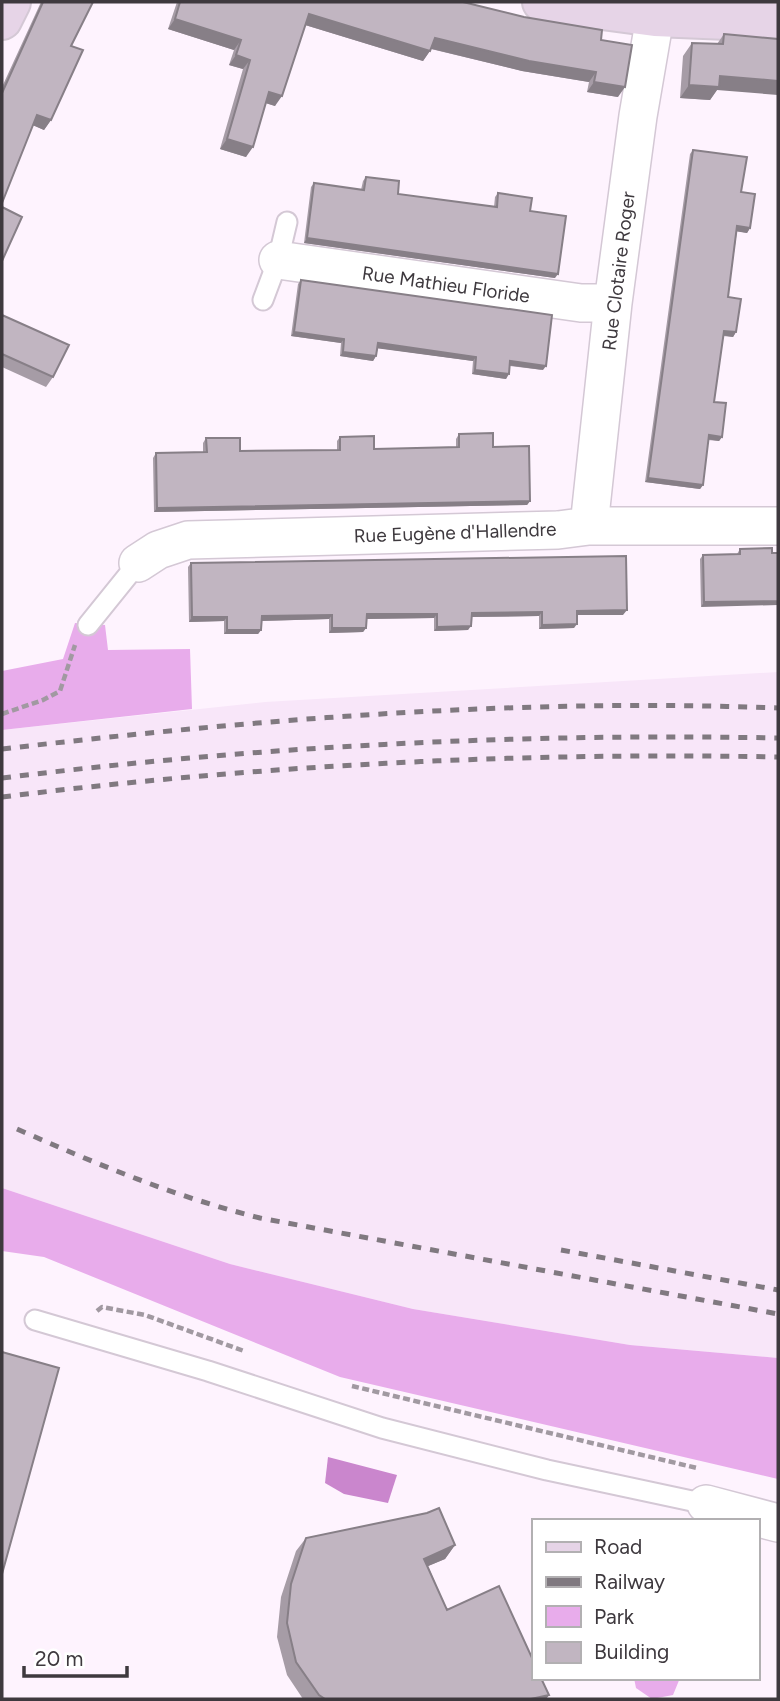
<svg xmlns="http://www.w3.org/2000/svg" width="780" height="1701" font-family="Figtree,sans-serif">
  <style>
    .built { fill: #f8e6f9 }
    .green { fill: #e8aceb }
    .water { fill: #ca86cd }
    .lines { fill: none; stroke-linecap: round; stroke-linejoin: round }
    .lane-casing { stroke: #d4c8d5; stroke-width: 23 }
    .street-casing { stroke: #d4c8d5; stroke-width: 40 }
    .secondary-casing { stroke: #d4c8d5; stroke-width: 42 }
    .path { stroke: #a199a1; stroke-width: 4.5; stroke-dasharray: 7 3.5; stroke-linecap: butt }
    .lane { stroke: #fff; stroke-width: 19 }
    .street { stroke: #fff; stroke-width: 37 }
    .secondary { stroke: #e6d4e7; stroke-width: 38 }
    .rail { stroke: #807980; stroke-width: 5; stroke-dasharray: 9 9; stroke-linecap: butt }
    .wall { fill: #a69ca6 }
    .shaded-wall { fill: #877f87 }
    .building { fill: #c1b5c1; stroke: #877f87; stroke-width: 2 }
    .labels { text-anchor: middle; stroke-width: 6; stroke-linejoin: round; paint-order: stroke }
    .street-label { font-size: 19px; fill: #3e393e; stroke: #fff }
  </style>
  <rect width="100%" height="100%" fill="#fef3fe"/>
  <path class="built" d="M778,672V1358L630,1345L413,1309L230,1264L2,1188V730L265,702Z"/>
  <path class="green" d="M75,623L105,625L108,650L190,649L192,709L2,730V671L63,659Z
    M2,1188L230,1264L413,1309L630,1345L778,1358V1479L340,1377L44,1257L2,1251Z
    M634,1678H680L673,1695L652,1699L636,1688Z"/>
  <path class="water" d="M328,1457L397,1475L388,1503L344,1494L325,1483Z"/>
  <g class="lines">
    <defs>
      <path id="lane" d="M263,300L278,260L287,222
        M88,625L138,563
        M35,1320L208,1371L382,1428L547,1470L706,1504"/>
      <path id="street" d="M278,260L581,303H613
        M589,526L613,303L638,116L655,17
        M138,563L158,550L188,540L558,530L589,526H778
        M706,1504L778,1523"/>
      <path id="secondary" d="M542,2L655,17L778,22
        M2,20L11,2"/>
    </defs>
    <use href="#lane" class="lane-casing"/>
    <use href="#street" class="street-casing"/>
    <use href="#secondary" class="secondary-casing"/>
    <path class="path" d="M2,714L43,700L60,691L75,645
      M97,1311L102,1307L145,1315L244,1351
      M352,1386L697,1468"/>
    <use href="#lane" class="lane"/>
    <use href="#street" class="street"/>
    <use href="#secondary" class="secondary"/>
    <path class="rail" d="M2,749C259,719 519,698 778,708
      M2,778C260,746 518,733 778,738
      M2,797C259,765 519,752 778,757
      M17,1129C99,1165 173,1196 260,1218L778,1314
      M561,1250L778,1290"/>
  </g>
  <path class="wall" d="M41,2H93L71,46L51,120L44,130L33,125L2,203V87Z
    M177,2H463L601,40L618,97L587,92L589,82L522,71L431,49L423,61L305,25L275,106L266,103L246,157L220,149L243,69L229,65L234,50L168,29Z
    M724,34L778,39L717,90L710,100L680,98L683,56L692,43L717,44Z
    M693,150L750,228L747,233L737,231L728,297L736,332L733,337L723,336L714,402L722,437L719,441L708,440L703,485L700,489L645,482L690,154Z
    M366,177L398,194L494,207L495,197L498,193L530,211L555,278L304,243L311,187L314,183L361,190L363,181Z
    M301,280L543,370L510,366L506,379L472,374L473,361L378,348L376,356L373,361L340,356L341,343L291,336L298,284Z
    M2,315L53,377L46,387L2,367Z
    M459,434L493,447L530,501L527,505L154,512L153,458L156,453L203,452V443L206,438L240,451L337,450V441L340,437L374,449L456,448V439Z
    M778,456V488L777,457Z
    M772,548L701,607L700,559L703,555L737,554L740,549Z
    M191,563L623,615H577L574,628L539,629V616L472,617L468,630L434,631V618L367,619L366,628L363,632L329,633V619L262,621L261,630L258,634H224V621L189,622L188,567Z
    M306,1538L455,1545L445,1559L428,1566L447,1610L549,1695L546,1699H303L287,1675L277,1637L281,1597L296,1551Z"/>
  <path class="shaded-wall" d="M309,14L430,51L423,61L302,24Z
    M175,19L241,40L234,50L168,29Z
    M435,38L596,72L589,82L522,71L428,48Z
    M236,55L250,60L243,69L229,65Z
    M720,76L778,81V95L717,90L710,100L680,98L689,85Z
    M594,82L625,87L618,97L587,92Z
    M269,92L282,96L275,106L262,102Z
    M37,115L51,120L44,130L30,124Z
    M227,139L253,147L246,157L220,149Z
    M737,226L750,228L747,233L734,231Z
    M307,238L558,274L555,278L304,243Z
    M724,331L736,332L733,337L721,335Z
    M294,332L344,339L341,343L291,336Z
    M378,343L476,357L473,361L375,348Z
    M343,352L376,356L373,361L340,356Z
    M510,361L546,366L543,370L507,365Z
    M475,370L509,374L506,379L472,374Z
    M709,435L722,437L719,441L706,439Z
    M648,478L703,485L700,489L645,482Z
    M530,501L527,505L154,512L157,508Z
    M778,601V605L701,607L704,602Z
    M627,610L623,615H573L577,611Z
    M542,612L539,616L469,617L472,613Z
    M367,614H437L434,618L364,619Z
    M332,615L329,619L259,621L262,616Z
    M192,617H227L224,621L189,622Z
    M577,624L574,628L539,629L542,625Z
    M471,626L468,630L434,631L437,627Z
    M332,628H366L363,632L329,633Z
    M227,630H261L258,634H224Z
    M455,1545L445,1559L414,1572L424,1559Z
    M549,1695L546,1699H531Z"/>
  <path class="building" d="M43,2H93L71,46L83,50L51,120L37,115L2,203V93Z
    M180,2H463L524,17L602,30L601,40L632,45L625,87L594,82L596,72L529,61L435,38L430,51L309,14L282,96L269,92L253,147L227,139L250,60L236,55L241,40L175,19Z
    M724,34L778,39V81L720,76L719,87L689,85L692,43L723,44Z
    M693,150L747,157L741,192L755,194L750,228L737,226L728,297L741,299L736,332L724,331L714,402L726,403L722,437L709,435L703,485L648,478Z
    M366,177L399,181L398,194L497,207L498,193L532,198L530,211L566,216L558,274L307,238L314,183L364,190Z
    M2,207L22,217L2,261Z
    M301,280L552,315L546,366L510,361L509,374L475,370L476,357L378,343L376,356L343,352L344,339L294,332Z
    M2,315L69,345L53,377L2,354Z
    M493,433V447L529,446L530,501L157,508L156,453L207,452L206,438H240V451L340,450V437L374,436V449L459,447V434Z
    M772,548V553H778V601L704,602L703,555L740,554V549Z
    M626,556L627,610L577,611V624L542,625V612L472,613L471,626L437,627V614H367L366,628H332V615L262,616L261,630H227V617H192L191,563Z
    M2,1352L59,1368L2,1574Z
    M439,1508L455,1545L424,1559L447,1610L499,1586L533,1660V1678H541L549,1695L531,1699H325L319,1695L296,1662L287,1623L291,1584L306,1538L427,1513Z"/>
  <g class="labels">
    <g class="street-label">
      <text transform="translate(618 271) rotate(-83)" y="7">Rue Clotaire Roger</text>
      <text transform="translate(446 284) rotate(8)" y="7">Rue Mathieu Floride</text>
      <text transform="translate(455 532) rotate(-2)" y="7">Rue Eugène d'Hallendre</text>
    </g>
  </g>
  <rect width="780" height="1701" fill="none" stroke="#3e393e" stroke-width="7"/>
  <rect x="532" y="1519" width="228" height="161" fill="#ffffff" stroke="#b2b0b2" stroke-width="2"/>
  <rect x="546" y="1542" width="35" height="10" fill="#e6d4e7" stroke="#b2b0b2" stroke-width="2"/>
  <text x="594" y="1554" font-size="21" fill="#3e393e">Road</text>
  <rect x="546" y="1577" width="35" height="10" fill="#807980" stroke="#b2b0b2" stroke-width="2"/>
  <text x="594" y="1589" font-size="21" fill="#3e393e">Railway</text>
  <rect x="546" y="1606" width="35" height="21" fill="#e8aceb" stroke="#b2b0b2" stroke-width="2"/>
  <text x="594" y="1624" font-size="21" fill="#3e393e">Park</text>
  <rect x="546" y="1642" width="35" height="21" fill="#c1b5c1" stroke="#b2b0b2" stroke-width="2"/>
  <text x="594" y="1659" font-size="21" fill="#3e393e">Building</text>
  <path d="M24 1666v10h103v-10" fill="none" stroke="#3e393e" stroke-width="3.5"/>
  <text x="35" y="1666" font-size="21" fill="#3e393e" stroke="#ffffff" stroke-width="5" paint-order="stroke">20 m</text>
</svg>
